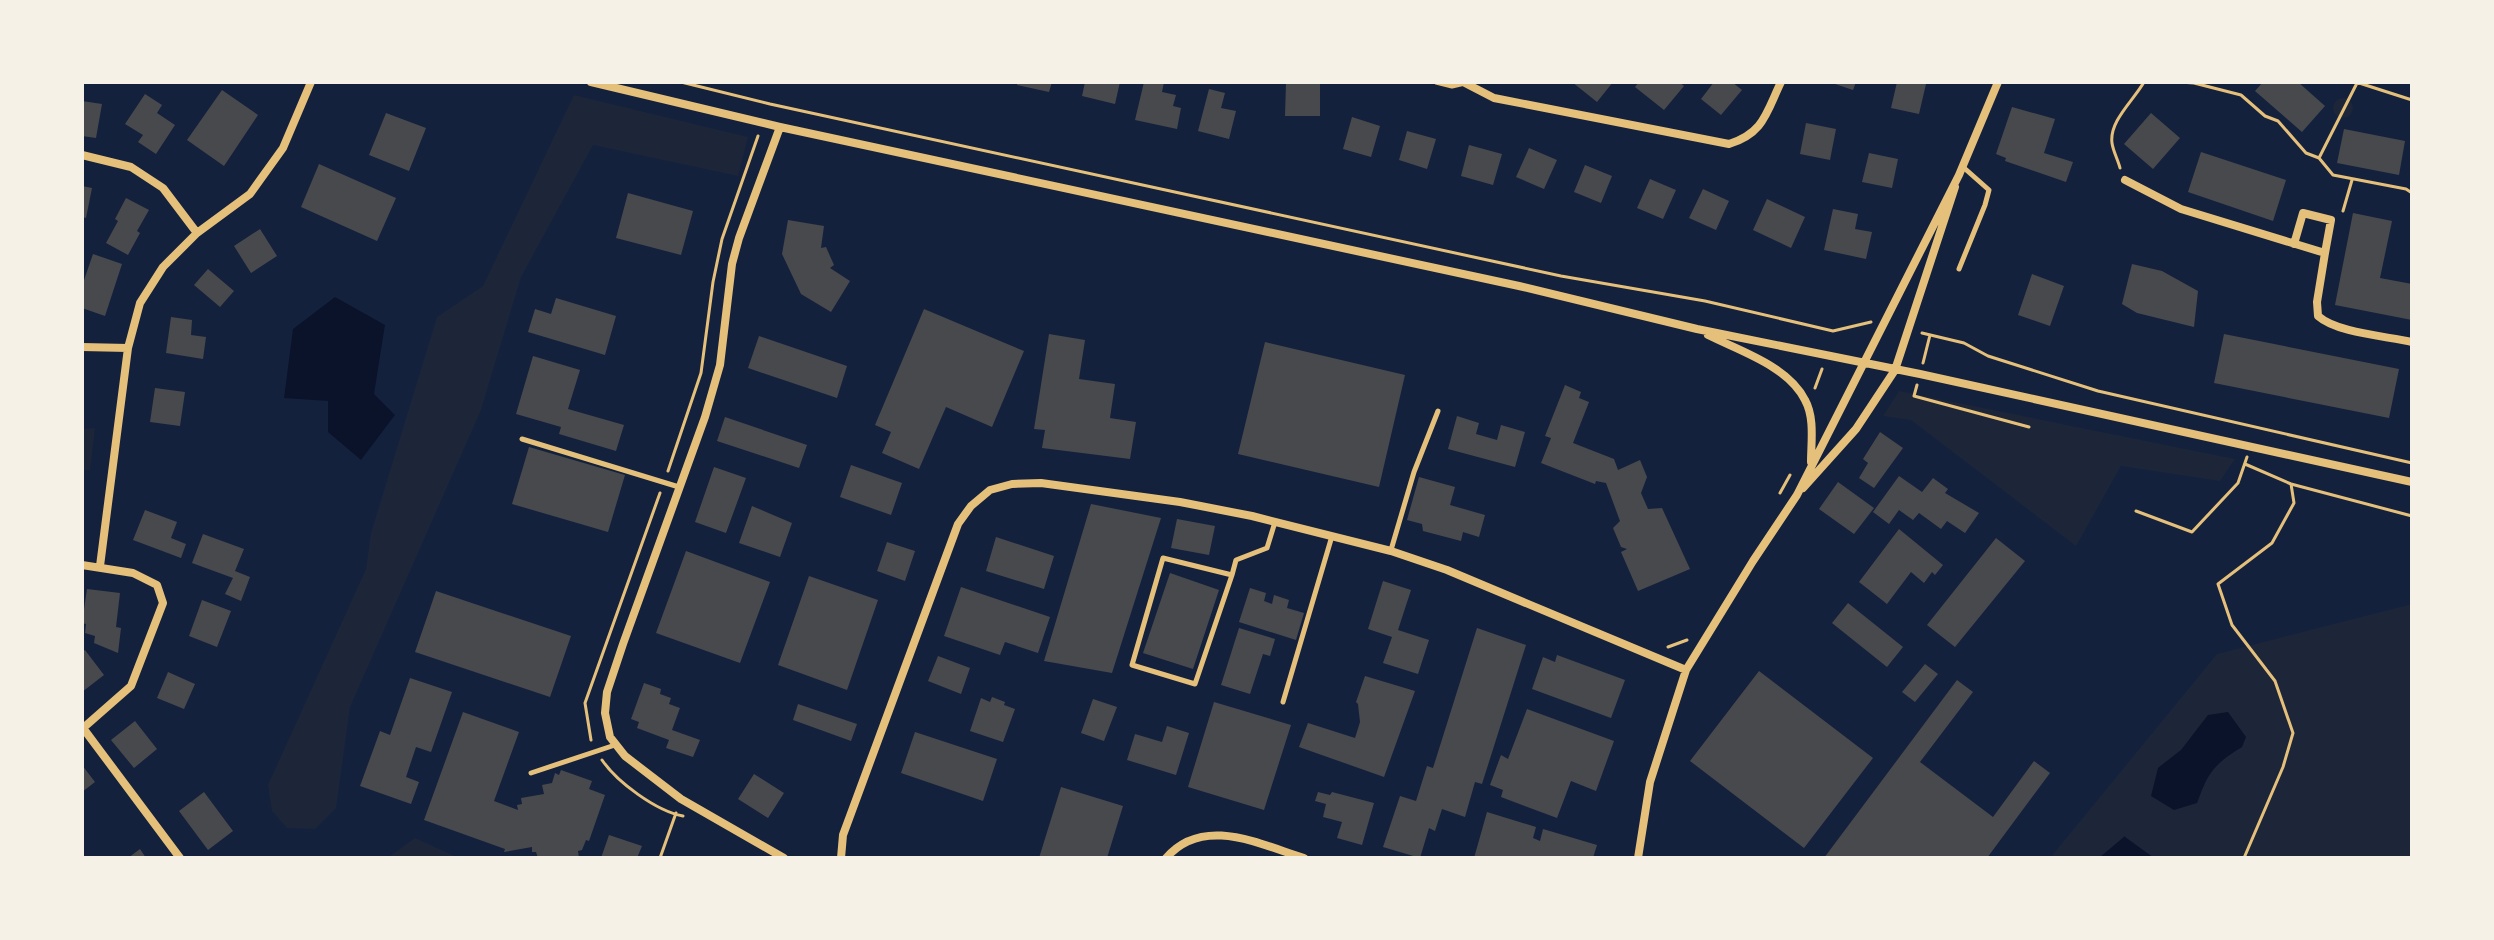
<svg xmlns="http://www.w3.org/2000/svg" width="2494" height="940" font-family="'Golos Text',sans-serif">
  <style>
    .green { fill: #1d2539; fill-rule: evenodd }
    .water { fill: #0b132b }
    .building { fill: #48494c }
    .lines { fill: none; stroke-linecap: round; stroke-linejoin: round }
    .path { stroke: #e5c07b; stroke-width: 3 }
    .service { stroke: #e5c07b; stroke-width: 5 }
    .minor { stroke: #e5c07b; stroke-width: 8 }
  </style>
  <rect width="100%" height="100%" fill="#14213d"/>
  <path class="green" d="M574,95L748,137L738,176L593,145L521,277L481,410L350,707L336,808L315,829L287,828L272,811L268,785L366,569L371,533L437,317L483,286Z
    M2333 108a10 10 0 1 1 20 0a10 10 0 1 1-20 0Z
    M1899,391L2235,459L2220,481L2121,466L2076,546L1911,420L1883,416Z
    M95,428L90,470H82V429Z
    M2412,604V858H2154L2125,837L2099,858H2050L2217,654ZM2242,747C2215,763 2207,774 2197,803L2158,768L2181,750Z
    M415,838L459,858H387Z"/>
  <path class="water" d="M335,297L385,325L374,394L395,415L361,460L328,432V401L284,398L293,329Z
    M2228,712L2246,737L2242,747C2214,764 2208,772 2197,803L2174,810L2151,796L2158,768L2181,750L2208,715Z
    M2125,836V837L2154,858H2099Z"/>
  <path class="building" d="M1018,82H1052L1049,92L1017,85Z
    M1085,82H1120L1115,104L1082,96Z
    M1144,82H1164L1162,92L1176,95L1173,106L1181,108L1177,129L1135,120Z
    M1572,82H1613L1597,102Z
    M1639,82H1679L1684,86L1664,110L1635,87Z
    M1714,82H1732L1742,90L1721,115L1701,99Z
    M1829,82H1856L1853,90Z
    M1897,82L1926,84L1919,114L1891,108Z
    M2263,82H2298L2325,106L2302,132L2255,91Z
    M1286,83H1320V116H1285Z
    M1209,89L1225,93L1221,108L1236,111L1229,139L1198,131Z
    M222,90L258,115L224,166L187,140Z
    M145,94L162,105L157,113L175,125L156,154L138,142L143,135L125,124Z
    M82,101L102,104L96,138L82,136Z
    M2012,107L2055,119L2044,153L2073,162L2066,182L2005,161L2006,158L1996,154Z
    M386,113L426,128L409,171L369,155Z
    M2151,113L2180,138L2153,169L2124,144Z
    M1352,117L1380,126L1371,157L1343,149Z
    M1806,123L1836,129L1830,160L1800,154Z
    M2344,129L2405,141L2399,175L2337,163Z
    M1407,131L1436,139L1427,169L1399,160Z
    M1469,145L1502,154L1493,185L1461,176Z
    M1529,148L1557,160L1544,189L1516,177Z
    M2201,152L2286,180L2273,221L2188,192Z
    M1869,153L1898,159L1892,188L1862,182Z
    M319,164L396,198L377,241L301,207Z
    M1585,165L1612,176L1601,203L1574,192Z
    M1650,179L1676,190L1663,219L1637,208Z
    M82,186L92,188L86,218L82,217Z
    M1703,189L1729,201L1716,230L1689,218Z
    M628,193L693,211L681,255L616,238Z
    M126,198L149,210L137,231L140,233L128,255L106,243L118,221L115,219Z
    M1767,199L1805,217L1791,248L1753,230Z
    M1833,209L1858,214L1855,229L1872,232L1866,259L1824,250Z
    M2353,213L2392,221L2380,278L2412,284V320L2335,305Z
    M788,220L824,226L821,248L826,247L834,265L830,268L850,281L831,312L801,294L782,254Z
    M260,229L277,256L251,273L234,246Z
    M93,254L122,264L105,316L82,308V286Z
    M2132,264L2162,271L2198,291L2194,327L2137,313L2122,304Z
    M208,269L234,291L220,307L194,285Z
    M2032,274L2064,286L2050,326L2018,315Z
    M556,298L616,316L605,355L528,332L535,309L551,314Z
    M924,309L1024,351L992,427L946,407L919,469L882,453L891,432L875,425Z
    M171,317L192,320L191,335L206,337L203,359L166,353Z
    M1049,334L1085,340L1079,379L1115,384L1110,418L1136,422L1130,459L1042,448L1045,430L1034,429Z
    M2224,334L2399,369L2389,418L2214,383Z
    M759,336L847,366L837,398L748,368Z
    M1265,342L1405,375L1379,487L1238,454Z
    M533,356L580,370L568,409L624,425L616,451L559,434L561,427L516,414Z
    M1565,385L1581,392L1579,398L1589,402L1573,443L1614,459L1618,470L1640,460L1647,477L1641,493L1648,509L1662,508L1690,569L1638,591L1621,552L1627,549L1621,547L1613,528L1620,521L1606,483L1596,481L1595,484L1541,463L1551,438L1545,436Z
    M155,388L185,392L180,426L150,422Z
    M1457,416L1479,423L1476,434L1497,440L1501,425L1525,432L1515,467L1448,449Z
    M725,417L807,445L799,468L717,441Z
    M1880,432L1903,448L1874,488L1859,478L1868,463L1863,459Z
    M529,447L625,475L608,532L512,504Z
    M851,465L902,483L891,515L840,497Z
    M714,467L746,478L726,533L695,522Z
    M1899,476L1922,492L1933,478L1948,489L1945,493L1979,513L1965,533L1947,521L1941,529L1919,513L1913,520L1899,510L1889,524L1873,512Z
    M1419,477L1455,487L1450,505L1485,515L1479,537L1463,532L1461,541L1423,531L1422,524L1407,520Z
    M1838,482L1874,508L1854,534L1819,509Z
    M1091,504L1161,518L1112,673L1044,661Z
    M752,506L792,523L780,557L739,543Z
    M145,510L177,522L171,538L186,544L181,558L133,540Z
    M1177,519L1215,526L1209,555L1171,548Z
    M1899,529L1943,565L1935,575L1932,572L1924,583L1911,572L1887,604L1859,582Z
    M203,534L244,549L235,571L250,577L241,601L225,594L233,578L192,563Z
    M996,537L1054,556L1044,589L986,571Z
    M1996,538L2025,561L1955,647L1927,625Z
    M887,542L915,551L905,581L877,571Z
    M686,551L770,582L740,663L656,633Z
    M1170,573L1219,590L1193,669L1143,653Z
    M809,576L878,600L847,690L778,665Z
    M1383,581L1411,590L1398,630L1429,640L1418,674L1383,663L1392,637L1368,629Z
    M961,587L1050,617L1038,653L1005,642L1000,655L944,636Z
    M1250,588L1266,593L1264,601L1272,604L1274,595L1289,600L1287,608L1304,613L1296,640L1239,622Z
    M87,589L120,593L116,627L121,628L118,653L94,643L95,636L85,633L86,624L82,623Z
    M436,591L571,636L550,697L415,652Z
    M202,600L231,611L217,647L189,636Z
    M1848,603L1903,647L1887,667L1832,623Z
    M1239,628L1275,639L1270,656L1263,654L1250,694L1221,685Z
    M1477,628L1526,645L1482,784L1475,782L1465,817L1442,809L1435,831L1429,828L1420,858L1383,847L1400,796L1416,801L1427,766L1433,768Z
    M85,650L104,675L82,692V652Z
    M1557,655L1625,680L1611,718L1532,689L1543,657L1555,662Z
    M938,656L970,668L961,694L928,681Z
    M1925,664L1938,674L1915,702L1902,692Z
    M1759,671L1873,758L1804,848L1690,761Z
    M168,672L195,684L184,709L157,698Z
    M1365,676L1415,691L1384,777L1299,747L1308,723L1355,738L1360,722L1358,704L1356,702Z
    M410,678L452,692L431,752L416,747L406,777L419,782L411,804L360,786L380,731L390,735Z
    M1957,680L1973,692L1920,762L1993,817L2034,761L2050,773L1987,858H1824Z
    M644,683L661,689L660,694L671,698L669,704L680,708L672,730L700,740L693,757L666,748L669,740L637,728L639,722L631,719Z
    M992,697L1005,702L1004,705L1015,709L1003,742L970,731L981,698L990,702Z
    M1093,699L1117,707L1104,741L1081,733Z
    M1214,702L1291,725L1264,810L1188,787Z
    M798,704L857,724L851,741L793,720Z
    M1527,709L1614,741L1596,791L1571,781L1557,818L1501,797L1503,790L1490,785L1501,755L1508,759Z
    M463,712L519,732L494,801L518,810L517,805L522,804L521,798L544,794L542,785L552,783L555,773L559,775L561,770L592,781L589,789L605,795L589,841L586,840L582,850L578,851L579,858H538L536,852H532V847L504,852L505,849L424,820Z
    M135,721L157,749L134,768L111,740Z
    M1167,726L1189,733L1176,775L1127,760L1135,734L1162,742Z
    M915,732L997,759L983,801L901,773Z
    M82,765L95,782L82,792Z
    M754,774L784,793L768,818L738,799Z
    M1061,787L1123,806L1107,858H1039Z
    M204,792L233,831L208,850L179,811Z
    M1318,792L1330,795L1332,792L1374,803L1362,845L1337,838L1342,822L1323,817L1326,804L1315,801Z
    M1487,812L1536,827L1533,838L1540,841L1543,829L1597,845L1593,858H1474Z
    M609,835L642,846L637,858H601Z
    M140,849L146,858H128Z"/>
  <g class="lines">
    <path class="path" d="M681,82L770,104L1561,276L1705,301L1833,331L1871,322
      M2180,82L2194,83L2241,95L2265,116L2278,121L2306,153L2319,158L2333,175L2406,189L2412,193
      M2356,82L2412,100
      M2319,158L2357,83
      M2120,168C2118,160 2113,151 2112,143C2109,121 2134,100 2144,82
      M2343,211L2352,180
      M1922,333L1964,343L1988,356L2098,391L2412,463
      M1923,363L1930,335
      M1917,385L1914,396L2029,427
      M1815,388L1822,369
      M2245,464L2291,484L2412,516
      M668,471L701,373L713,282L722,239L758,136
      M1780,493L1790,475
      M2136,511L2192,532L2238,483L2247,457
      M1668,647L1687,640
      M591,740L585,703L660,493
      M602,760C617,782 656,811 683,816
      M660,858L676,813
      M2244,858L2283,767L2293,733L2275,681L2232,625L2218,584L2272,543L2294,503L2291,484"/>
    <path class="service" d="M1436,82L1452,86L1465,83
      M1959,269L1985,205L1989,190L1963,167
      M522,439L679,487
      M1391,550L1414,472L1438,411
      M1232,575L1163,558L1132,665L1195,684L1232,575L1236,560L1267,548L1275,522
      M1283,702L1332,536
      M531,773L615,745"/>
    <path class="minor" d="M591,82L780,127L1519,286L1697,329L1920,374L2412,482
      M1465,83L1494,98L1729,144C1764,133 1766,113 1781,82
      M780,127L739,238L732,264L720,365L705,417L623,644L607,692L605,713L610,737L625,756L681,799L784,858
      M82,155L131,167L163,188L197,233
      M2125,180L2181,209L2325,253L2317,302L2318,316C2337,333 2386,336 2412,342
      M2294,244L2303,213L2331,220L2325,253
      M1708,335C1740,351 1788,366 1805,400C1815,418 1811,443 1811,462
      M82,347L128,348
      M1803,488L1856,429L1895,370L1955,187
      M82,565L133,573L157,585L163,603L131,686L82,729
      M100,566L128,348L140,303L163,267L197,233L250,194L283,148L311,82
      M83,728L180,858
      M841,858L843,835L958,524L971,506L990,490L1012,484L1041,483L1180,502L1252,516L1391,551L1447,570L1686,670
      M1166,858C1203,815 1259,844 1304,858
      M1638,858L1650,782L1686,670L1753,561L1797,495L1959,175L1998,82"/>
  </g>
  <rect width="2494" height="940" fill="none" stroke="#f6f1e7" stroke-width="168"/>
</svg>
